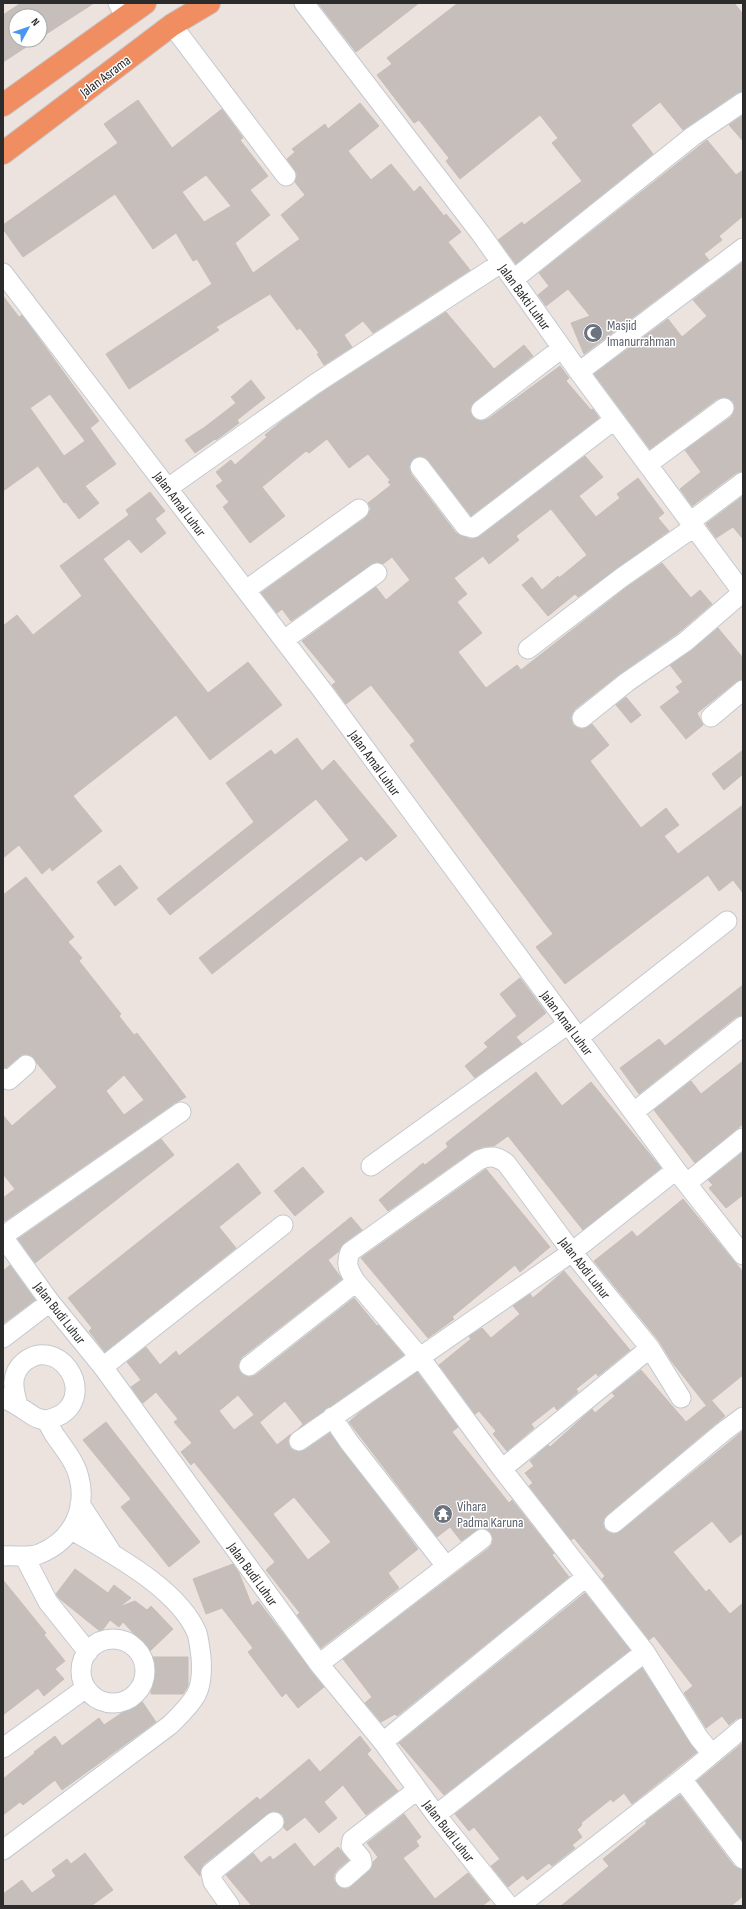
<svg xmlns="http://www.w3.org/2000/svg" width="746" height="1909" font-family="'Sofia Sans Condensed',sans-serif">
  <style>
    .building { fill: #c5beba; stroke: #c8beb8; fill-rule: evenodd }
    .lines { fill: none; stroke-linecap: round; stroke-linejoin: round }
    .minor-casing { stroke: #c3c9d1; stroke-width: 21 }
    .trunk-casing { stroke: #c4c4c4; stroke-width: 24 }
    .minor { stroke: #fff; stroke-width: 19 }
    .trunk { stroke: #f08e62; stroke-width: 22 }
    .labels { text-anchor: middle; stroke-width: 3; stroke-linejoin: round; paint-order: stroke }
    .street-label { font-size: 14px; fill: #2b2b2b; stroke: #fff }
    .worship-label { font-size: 14px; fill: #5b616d; stroke: #fff; text-anchor: start }
  </style>
  <rect width="100%" height="100%" fill="#ece2de"/>
  <path class="building" d="M21,3H94L40,38V16H16V40H37L3,62V15Z
    M318,3H419L356,52Z
    M458,3H734L743,14V91L737,93L683,130L660,102L631,125L653,154L516,264L498,240L522,222L524,225L582,181L552,143L558,138L540,115L460,179L446,161L449,158L419,120L414,123L377,75L392,64L387,58Z
    M138,100L172,148L222,109L243,138L240,140L268,176L250,190L270,215L235,243L253,273L300,239L281,215L305,195L295,182L297,174L287,159L295,152L292,149L325,124L328,129L360,103L379,126L348,151L371,180L391,164L414,192L420,186L444,216L446,214L461,232L448,242L470,270L373,333L363,321L344,335L352,347L324,365L317,354L319,353L300,328L297,330L270,294L216,327L219,330L129,389L106,354L212,284L197,259L193,261L176,233L153,249L115,194L23,257L3,229V225L118,143L104,124ZM206,175L231,206L204,222L182,192Z
    M743,115V141L729,125Z
    M707,140L736,175L743,170V216L719,236L722,240L704,254L709,260L584,354L571,323L590,316L568,289L546,306L538,295L549,286L539,273Z
    M743,262V471L736,473L692,506L680,489L701,472L685,450L731,417L735,407L733,401L723,397L717,399L650,449L594,374L668,319L682,337L707,316L693,300Z
    M3,296L19,317L22,315L99,421L90,428L116,464L85,486L99,503L79,519L66,502L64,503L38,466L3,491ZM50,394L85,441L64,456L30,408Z
    M446,312L494,369L524,345L533,356L474,402L471,406L470,412L476,420L482,421L488,419L560,366L569,378L566,381L591,410L593,409L599,418L471,516L428,460L419,456L413,459L409,468L411,474L456,533L470,539L479,537L585,456L603,477L579,496L596,517L620,498L617,494L638,478L664,513L658,518L669,531L578,597L575,594L548,616L522,585L532,577L542,590L558,576L559,578L587,555L551,509L516,536L519,540L489,564L483,556L454,578L467,594L457,602L482,633L458,652L486,688L517,665L521,670L627,587L662,563L691,598L700,590L712,604L678,633L621,673L575,709L572,714L571,719L573,725L578,728L584,729L592,724L609,745L590,761L641,828L666,808L679,825L664,836L678,854L743,805V893L733,880L719,891L708,875L565,984L536,947L553,934L410,745L415,741L371,685L346,704L332,685L336,682L302,641L376,587L386,600L410,580L392,557L383,564L376,562L291,621L282,609L277,613L261,593L365,518L371,509L368,503L391,485L388,482L390,480L368,454L349,468L327,439L309,453L306,451L262,487L285,516L250,543L223,507L229,502L216,486L223,481L216,472L231,460L235,465L267,437L265,435L282,421L321,393Z
    M251,380L265,398L237,420L239,423L216,440L215,439L195,453L185,440L205,427L236,403L231,397Z
    M150,492L165,511L155,519L166,533L141,553L129,539L103,559L208,693L248,662L282,705L210,760L176,715L73,796L102,831L52,871L50,867L42,874L19,845L3,858V626L17,615L33,635L82,596L60,566L129,515L126,510Z
    M743,496V539L733,527L716,538L706,524Z
    M718,628L743,658V679L736,682L697,713L703,725L686,739L660,707L680,692L676,687L683,682L670,665L692,650Z
    M626,697L641,715L631,723L616,705Z
    M297,738L322,771L334,760L397,836L366,861L361,856L212,974L199,958L349,840L316,799L170,915L157,899L254,822L226,783L271,750L275,755Z
    M743,750V774L724,790L712,774Z
    M120,865L138,888L115,906L97,882Z
    M26,877L74,937L68,942L82,958L79,961L121,1014L119,1016L134,1035L137,1033L186,1097L175,1103L5,1221L3,1219V1198L15,1189L3,1174V1115L12,1126L57,1087L30,1055L23,1054L6,1068L3,1067V895ZM124,1075L144,1100L124,1115L106,1091Z
    M520,978L546,1013L516,1037L522,1044L475,1078L465,1066L488,1047L484,1043L517,1016L500,994Z
    M743,985V1015L736,1017L639,1094L620,1068L659,1039L665,1046Z
    M743,1061V1124L695,1163L654,1110L691,1081L701,1094Z
    M536,1072L562,1106L591,1082L661,1168L583,1230L508,1136L494,1146L483,1147L473,1151L388,1211L379,1200L423,1163L425,1165L448,1147L446,1143Z
    M161,1139L174,1155L35,1263L18,1239Z
    M743,1152V1195L726,1208L709,1188L713,1185L708,1180Z
    M238,1163L261,1193L219,1227L236,1248L105,1352L89,1331L92,1328L68,1298Z
    M303,1167L324,1192L295,1216L274,1191Z
    M486,1169L550,1247L520,1272L515,1265L452,1317L454,1319L428,1338L361,1258Z
    M683,1199L743,1272V1375L706,1405L672,1362L659,1341L594,1261L632,1231L637,1237Z
    M351,1217L362,1230L344,1243L338,1252L328,1260L342,1279L242,1357L239,1362L238,1368L241,1373L245,1376L251,1377L256,1375L354,1298L377,1326L378,1325L404,1355L298,1429L303,1424L285,1401L260,1422L238,1395L219,1411L234,1430L254,1415L277,1445L291,1434L288,1442L290,1448L295,1451L305,1450L330,1433L418,1549L388,1573L399,1588L321,1648L297,1615L300,1613L266,1570L275,1562L194,1462L191,1465L181,1452L192,1443L174,1422L178,1419L156,1392L143,1403L140,1400L131,1387L141,1380L127,1362L146,1347L160,1365L176,1351L179,1356ZM294,1497L331,1542L308,1560L273,1514Z
    M10,1265L35,1300L4,1323L3,1321V1271Z
    M564,1271L630,1350L598,1376L596,1373L576,1389L578,1392L557,1410L554,1406L531,1424L534,1428L507,1451L493,1434L496,1431L479,1411L475,1414L439,1365L471,1339L469,1336L482,1328L491,1338L520,1314L513,1306L530,1294L533,1298Z
    M641,1370L686,1422L712,1401L725,1416L607,1515L604,1519L603,1524L605,1530L610,1533L615,1534L621,1531L743,1431V1533L730,1543L712,1521L673,1552L706,1592L709,1589L730,1614L743,1603V1717L736,1719L729,1725L722,1716L706,1728L684,1693L693,1686L654,1636L649,1640L602,1579L605,1576L574,1538L571,1540L529,1486L533,1483L525,1473L534,1466L530,1461L548,1445L550,1447L592,1409L595,1413L615,1396L612,1393Z
    M417,1372L458,1427L452,1432L509,1503L512,1500L554,1553L552,1555L569,1577L397,1716L395,1714L381,1722L365,1703L372,1697L343,1659L489,1548L492,1544L493,1538L490,1532L481,1528L461,1541L450,1527L437,1537L349,1422L364,1409Z
    M106,1422L200,1542L169,1567L121,1507L131,1499L83,1440Z
    M233,1564L239,1573L252,1606L258,1601L324,1687L298,1708L286,1693L282,1697L248,1652L253,1648L222,1608L206,1614L193,1579Z
    M75,1569L108,1593L114,1585L131,1598L119,1607L135,1601L147,1610L151,1606L173,1629L150,1651L123,1622L119,1627L110,1620L101,1632L60,1599L56,1594Z
    M3,1580L46,1633L44,1635L65,1661L55,1669L64,1679L44,1696L38,1688L3,1715Z
    M585,1593L630,1650L444,1795L399,1743Z
    M152,1657H188V1686L183,1694H151Z
    M642,1668L697,1752L632,1804L624,1793L613,1802L611,1799L581,1823L582,1825L577,1830L582,1837L572,1845L575,1848L552,1866L549,1863L527,1880L523,1875L508,1887L491,1866L500,1859L474,1827L469,1831L455,1814Z
    M141,1700L156,1722L62,1790L55,1780L23,1805L20,1802L3,1815V1779L35,1753L34,1752L55,1736L62,1746L99,1718L104,1725Z
    M360,1736L371,1750L367,1754L398,1791L366,1815L343,1785L324,1802L337,1818L319,1833L305,1817L287,1831L283,1827L285,1821L283,1815L278,1812L272,1811L204,1864L201,1869L200,1876L184,1857L257,1797L260,1800L309,1759L320,1772Z
    M743,1743V1841L697,1781Z
    M680,1795L734,1866L743,1870V1896L731,1906H561L609,1866L603,1859L646,1824V1821Z
    M404,1814L421,1837L416,1841L419,1846L403,1858L435,1899L468,1873L490,1900L482,1906H252L226,1875L253,1853L261,1863L270,1856L273,1860L295,1843L314,1867L338,1847L349,1860L337,1870L334,1875V1881L341,1888L348,1889L369,1871L373,1862L378,1857L367,1843Z
    M85,1853L113,1890L91,1906H3V1894L22,1880L32,1893L56,1876L52,1870L67,1859L71,1864Z"/>
  <g class="lines">
    <defs>
      <path id="minor" d="M118,3L125,16
        M304,3L481,234L579,372L743,593
        M172,25L286,176
        M3,273L322,690L676,1170L743,1255
        M514,279L693,136L743,102
        M579,372L743,248
        M481,410L562,348
        M648,464L724,408
        M420,467L465,526L473,528L614,420
        M168,488L315,384L501,263
        M690,522L743,482
        M246,590L359,509
        M284,640L377,573
        M528,649L621,578L694,527
        M711,717L743,690
        M582,718L627,682L685,642L743,592
        M578,1038L727,921
        M3,1078L9,1080L26,1065
        M634,1112L743,1026
        M371,1166L568,1024
        M687,1183L743,1138
        M3,1236L181,1112
        M3,1237L50,1302L103,1367L319,1664L383,1742L436,1815L509,1906
        M3,1338L50,1302
        M249,1366L356,1282
        M103,1367L283,1225
        M3,1398C15,1403 24,1410 35,1417C38,1419 43,1419 46,1421C50,1425 52,1432 56,1437C63,1447 73,1459 77,1471C89,1506 74,1540 39,1554C28,1558 15,1555 3,1556
        M681,1398L650,1348L572,1252L506,1163C496,1156 490,1155 479,1160L350,1252C345,1265 349,1271 356,1282L419,1356L502,1469L645,1652L699,1738L712,1754
        M18,1405C13,1389 10,1374 24,1362C57,1335 96,1390 62,1414C57,1417 51,1419 45,1421
        M332,1417L349,1442L446,1566
        M299,1441L572,1252L676,1170
        M502,1469L650,1348
        M80,1504L110,1550
        M614,1523L723,1432L743,1417
        M24,1556L48,1602L88,1652
        M81 1671a32 32 0 1 1 64 0a32 32 0 1 1-64 0Z
        M319,1664L482,1539
        M383,1742L586,1577
        M3,1748L86,1688
        M682,1779L743,1859
        M436,1815L645,1652
        M3,1850L170,1725C179,1716 189,1707 196,1695C202,1684 202,1669 201,1657C200,1649 199,1640 197,1633C178,1588 112,1554 72,1530
        M345,1878L362,1863L361,1858L351,1846L352,1840L417,1790
        M230,1906L213,1882L211,1873L274,1822
        M519,1906L682,1779L743,1728"/>
      <path id="trunk" d="M3,105L145,3
        M3,153L172,25L209,3"/>
    </defs>
    <use href="#minor" class="minor-casing"/>
    <use href="#trunk" class="trunk-casing"/>
    <use href="#minor" class="minor"/>
    <use href="#trunk" class="trunk"/>
  </g>
  <defs>
    <symbol id="mosque-disc" viewBox="-11 -11 22 22"><circle r="9.5" fill="#6b7280" stroke="#fff"/><path d="M3.5-4.9A6 6 0 1 0 3.5 4.9A5 5 0 1 1 3.5-4.9Z" fill="#fff"/></symbol>
    <symbol id="temple-disc" viewBox="-11 -11 22 22"><circle r="9.5" fill="#6b7280" stroke="#fff"/><path d="M0-6L5-2H3V0L6.5 2.5H4V6H1.5V3h-3V6H-4V2.5H-6.5L-3 0V-2H-5Z" fill="#fff"/></symbol>
  </defs>
  <g fill-rule="evenodd">
    <use href="#mosque-disc" x="582" y="322" width="22" height="22"/>
    <use href="#temple-disc" x="432" y="1503" width="22" height="22"/>
  </g>
  <g class="labels">
    <g class="street-label">
      <text transform="translate(105 76) rotate(-37)" y="5">Jalan Asrama</text>
      <text transform="translate(525 297) rotate(54)" y="5">Jalan Bakti Luhur</text>
      <text transform="translate(180 504) rotate(53)" y="5">Jalan Amal Luhur</text>
      <text transform="translate(375 763) rotate(54)" y="5">Jalan Amal Luhur</text>
      <text transform="translate(567 1023) rotate(53)" y="5">Jalan Amal Luhur</text>
      <text transform="translate(585 1268) rotate(52)" y="5">Jalan Abdi Luhur</text>
      <text transform="translate(60 1313) rotate(52)" y="5">Jalan Budi Luhur</text>
      <text transform="translate(253 1574) rotate(54)" y="5">Jalan Budi Luhur</text>
      <text transform="translate(449 1831) rotate(52)" y="5">Jalan Budi Luhur</text>
    </g>
    <g class="worship-label">
      <text x="607" y="330">Masjid<tspan x="607" dy="16">Imanurrahman</tspan></text>
      <text x="457" y="1511">Vihara<tspan x="457" dy="16">Padma Karuna</tspan></text>
    </g>
  </g>
  <rect width="746" height="1909" fill="none" stroke="#2b2b2b" stroke-width="8"/>
  <g transform="translate(28 28) rotate(50)"><circle r="19" fill="#ffffff" stroke="#aaaaaa"/>
  <path d="M0-3L7 15L0 10L-7 15Z" fill="#4696f2"/>
  <text y="-6" font-size="11" font-weight="bold" text-anchor="middle" fill="#2b2b2b">N</text>
  </g>
</svg>
